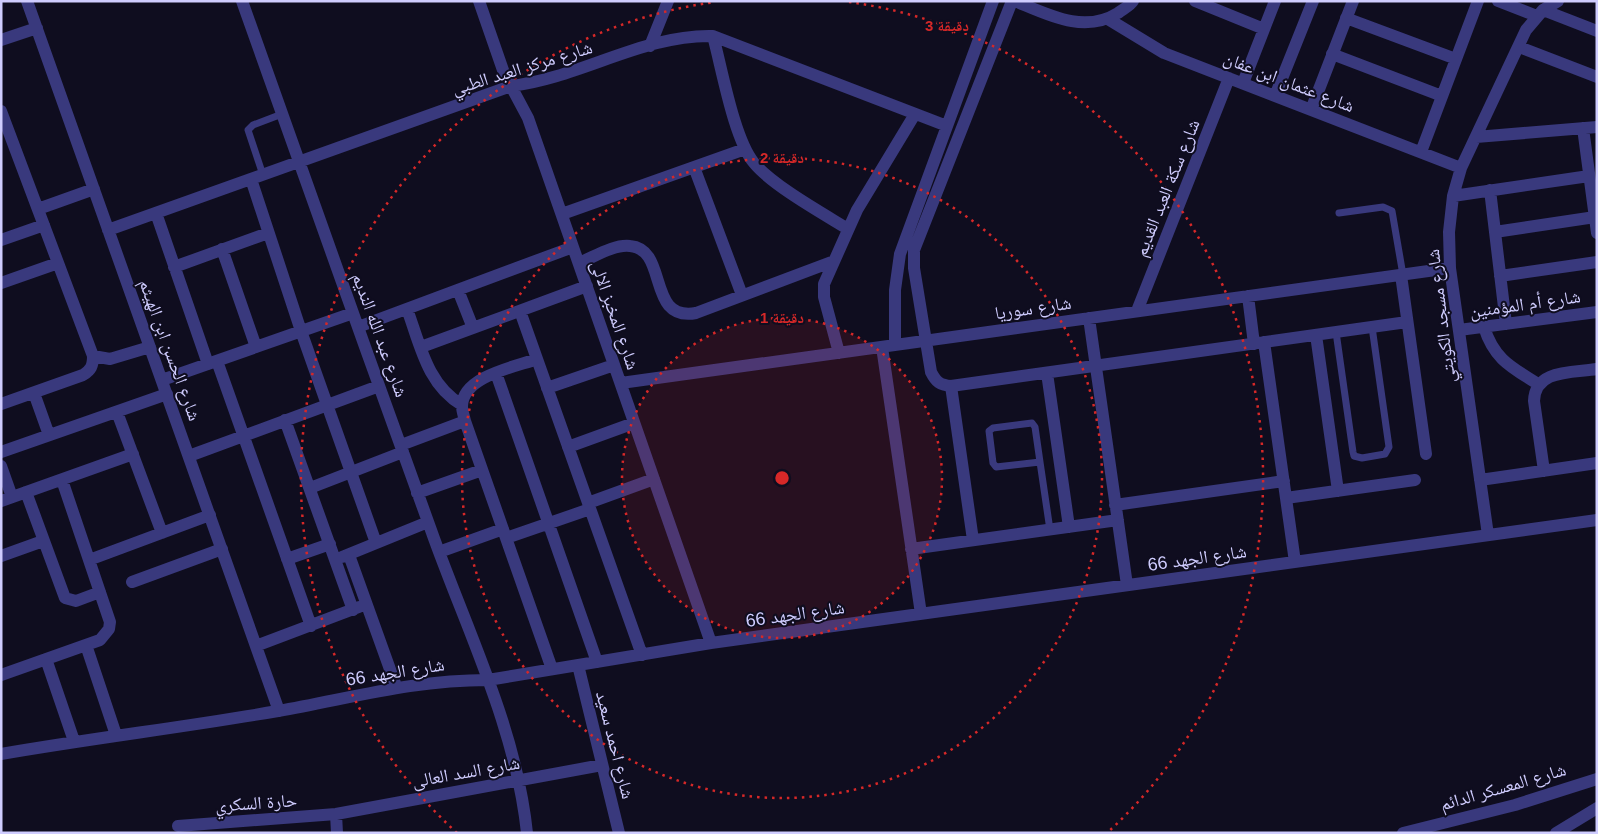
<svg xmlns="http://www.w3.org/2000/svg" width="1598" height="834" font-family="Arial,'Noto Naskh Arabic',sans-serif">
  <style>
    .lines { fill: none; stroke-linecap: round; stroke-linejoin: round }
    .lane { stroke: #39397d; stroke-width: 7 }
    .street { stroke: #39397d; stroke-width: 12 }
    .ring { fill: none; stroke: #d62828; stroke-width: 2.5; stroke-dasharray: 2.5 5 }
    .labels { text-anchor: middle; stroke-width: 4; stroke-linejoin: round; paint-order: stroke }
    .street-label { font-size: 18px; fill: #cfccfe; stroke: #0f0d1f }
    .centre { fill: #d62828; stroke: #0f0d1f; stroke-width: 2.5 }
    .ring-label { font-size: 15px; text-anchor: middle; font-weight: bold; fill: #d62828; stroke: #0f0d1f; stroke-width: 4; stroke-linejoin: round; paint-order: stroke }
  </style>
  <rect width="100%" height="100%" fill="#0f0d1f"/>
  <g class="lines">
    <path class="lane" d="M263,175L248,130L253,125L282,114
      M1339,213L1383,207L1392,211L1403,275
      M1336,332L1353,452L1354,456L1362,458L1385,454L1389,447L1372,327
      M1040,462L1035,427L1032,423L993,428L989,431L993,463L996,467L1040,462L1050,530"/>
    <path class="street" d="M27,1L279,711
      M242,1C305,178 367,354 431,530C466,629 516,727 527,833
      M479,1L504,73L528,118L711,643
      M1012,1L914,250V268L931,372C936,382 940,385 951,386L1407,322
      M1015,1C1049,15 1084,34 1118,13C1123,9 1130,6 1133,1
      M1195,1L1264,29
      M1498,1L1537,16
      M1543,10L1597,31
      M1346,18L1456,59
      M1108,19L1164,53L1461,168
      M713,36C722,69 734,139 754,163C772,185 822,213 848,229
      M1,40L37,28
      M650,46L668,1
      M1519,47L1597,77
      M1332,54L1442,96
      M1243,83L1275,1
      M1275,96L1313,1
      M1311,110L1353,1
      M1,111L93,356C93,366 91,370 83,375L1,404
      M1583,128L1597,233
      M1476,137L1597,127
      M1421,152L1478,1
      M694,167L742,295
      M251,179L301,331L376,543
      M1490,190L1506,324
      M1453,196L1589,176
      M38,209L94,189
      M156,213L208,364
      M562,214L745,149
      M108,230L511,86C580,78 644,34 713,36L947,126
      M1495,232L1595,217
      M1,240L44,225
      M222,249L256,347
      M579,263C594,257 614,244 630,246C669,249 646,322 696,313L834,261
      M174,267L268,233
      M1401,275L1426,454
      M1500,276L1597,262
      M1,283L58,263
      M458,290L473,328
      M1248,296L1254,344
      M407,309C420,344 427,385 462,405
      M520,311L642,655
      M1137,311L1229,78
      M1089,318L1127,585
      M358,327L573,247
      M1484,327C1494,359 1511,367 1538,384
      M1459,330L1597,312
      M1316,335L1338,491
      M1264,342L1295,562
      M895,345V290L900,254L993,1
      M421,347L587,286
      M882,347L921,614
      M839,353L824,297V284L857,210L915,114
      M93,356L110,359L150,347
      M537,359C515,367 463,376 462,406C462,411 464,416 465,421L552,669
      M217,361L311,626
      M496,373L597,662
      M1047,373L1069,527
      M162,380L353,313
      M621,383L1450,268
      M951,386L973,540
      M547,388L614,365
      M34,393L49,435
      M117,412L162,533
      M285,420L353,610
      M401,445L465,421
      M568,447L634,423
      M1,452L167,394
      M189,456L379,386
      M1,466L12,497
      M1544,471L1534,401C1535,369 1572,373 1597,369
      M1480,480L1597,463
      M310,488L403,452
      M26,492L65,598L76,601L100,592
      M417,493L482,470
      M1286,498L1415,480
      M1,501L133,454
      M588,503L654,479
      M1115,505L1284,481
      M1488,535L1450,268L1449,232L1453,196L1461,168L1526,30L1543,10L1558,1
      M506,538L590,509
      M911,549L1118,520
      M439,552L503,529
      M349,555L396,686
      M1,556L43,541
      M342,557L428,522
      M287,559L330,544
      M89,560L210,515
      M132,582L222,549
      M86,645L116,735
      M256,646L359,607
      M46,659L74,741
      M578,665L619,833
      M1,675L100,640L109,629L110,622L62,480
      M1,754C93,738 186,727 278,711C352,698 412,680 488,680L711,643L1597,520
      M336,814L337,833
      M178,826L336,814L602,765
      M1403,833L1515,805L1597,779
      M1556,833L1597,808"/>
  </g>
  <circle cx="782" cy="478" r="160" fill="#d62828" fill-opacity=".12"/>
  <g class="ring">
    <circle cx="782" cy="478" r="160"/>
    <circle cx="782" cy="478" r="320"/>
    <path d="M457 833A481 481 0 0 1 715 2M849 2A481 481 0 0 1 1107 833"/>
  </g>
  <g class="labels">
    <g class="street-label">
      <text transform="translate(522 68) rotate(-17)" y="6">شارع مركز العبد الطبي</text>
      <text transform="translate(1289 82) rotate(21)" y="6">شارع عثمان ابن عفان</text>
      <text transform="translate(1167 188) rotate(-68)" y="6">شارع سكة العبد القديم</text>
      <text transform="translate(1525 304) rotate(-8)" y="6">شارع أم المؤمنين</text>
      <text transform="translate(1033 308) rotate(-8)" y="6">شارع سوريا</text>
      <text transform="translate(615 315) rotate(71)" y="6">شارع المخبز الالى</text>
      <text transform="translate(1441 316) rotate(-97)" y="6">شارع مسجد الكويتي</text>
      <text transform="translate(380 335) rotate(70)" y="6">شارع عبد الله النديم</text>
      <text transform="translate(170 350) rotate(70)" y="6">شارع الحسن ابن الهيثم</text>
      <text transform="translate(1197 558) rotate(-8)" y="6">شارع الجهد 66</text>
      <text transform="translate(795 614) rotate(-8)" y="6">شارع الجهد 66</text>
      <text transform="translate(395 672) rotate(-9)" y="6">شارع الجهد 66</text>
      <text transform="translate(615 745) rotate(76)" y="6">شارع احمد سعيد</text>
      <text transform="translate(466 772) rotate(-10)" y="6">شارع السد العالى</text>
      <text transform="translate(1503 787) rotate(-16)" y="6">شارع المعسكر الدائم</text>
      <text transform="translate(256 803) rotate(-4)" y="6">حارة السكري</text>
    </g>
  </g>
  <circle cx="782" cy="478" r="8" class="centre"/>
  <g class="ring-label">
    <text x="947" y="31">3 دقيقة</text>
    <text x="782" y="163">2 دقيقة</text>
    <text x="782" y="323">1 دقيقة</text>
  </g>
  <rect width="1598" height="834" fill="none" stroke="#cfccfe" stroke-width="5"/>
</svg>
